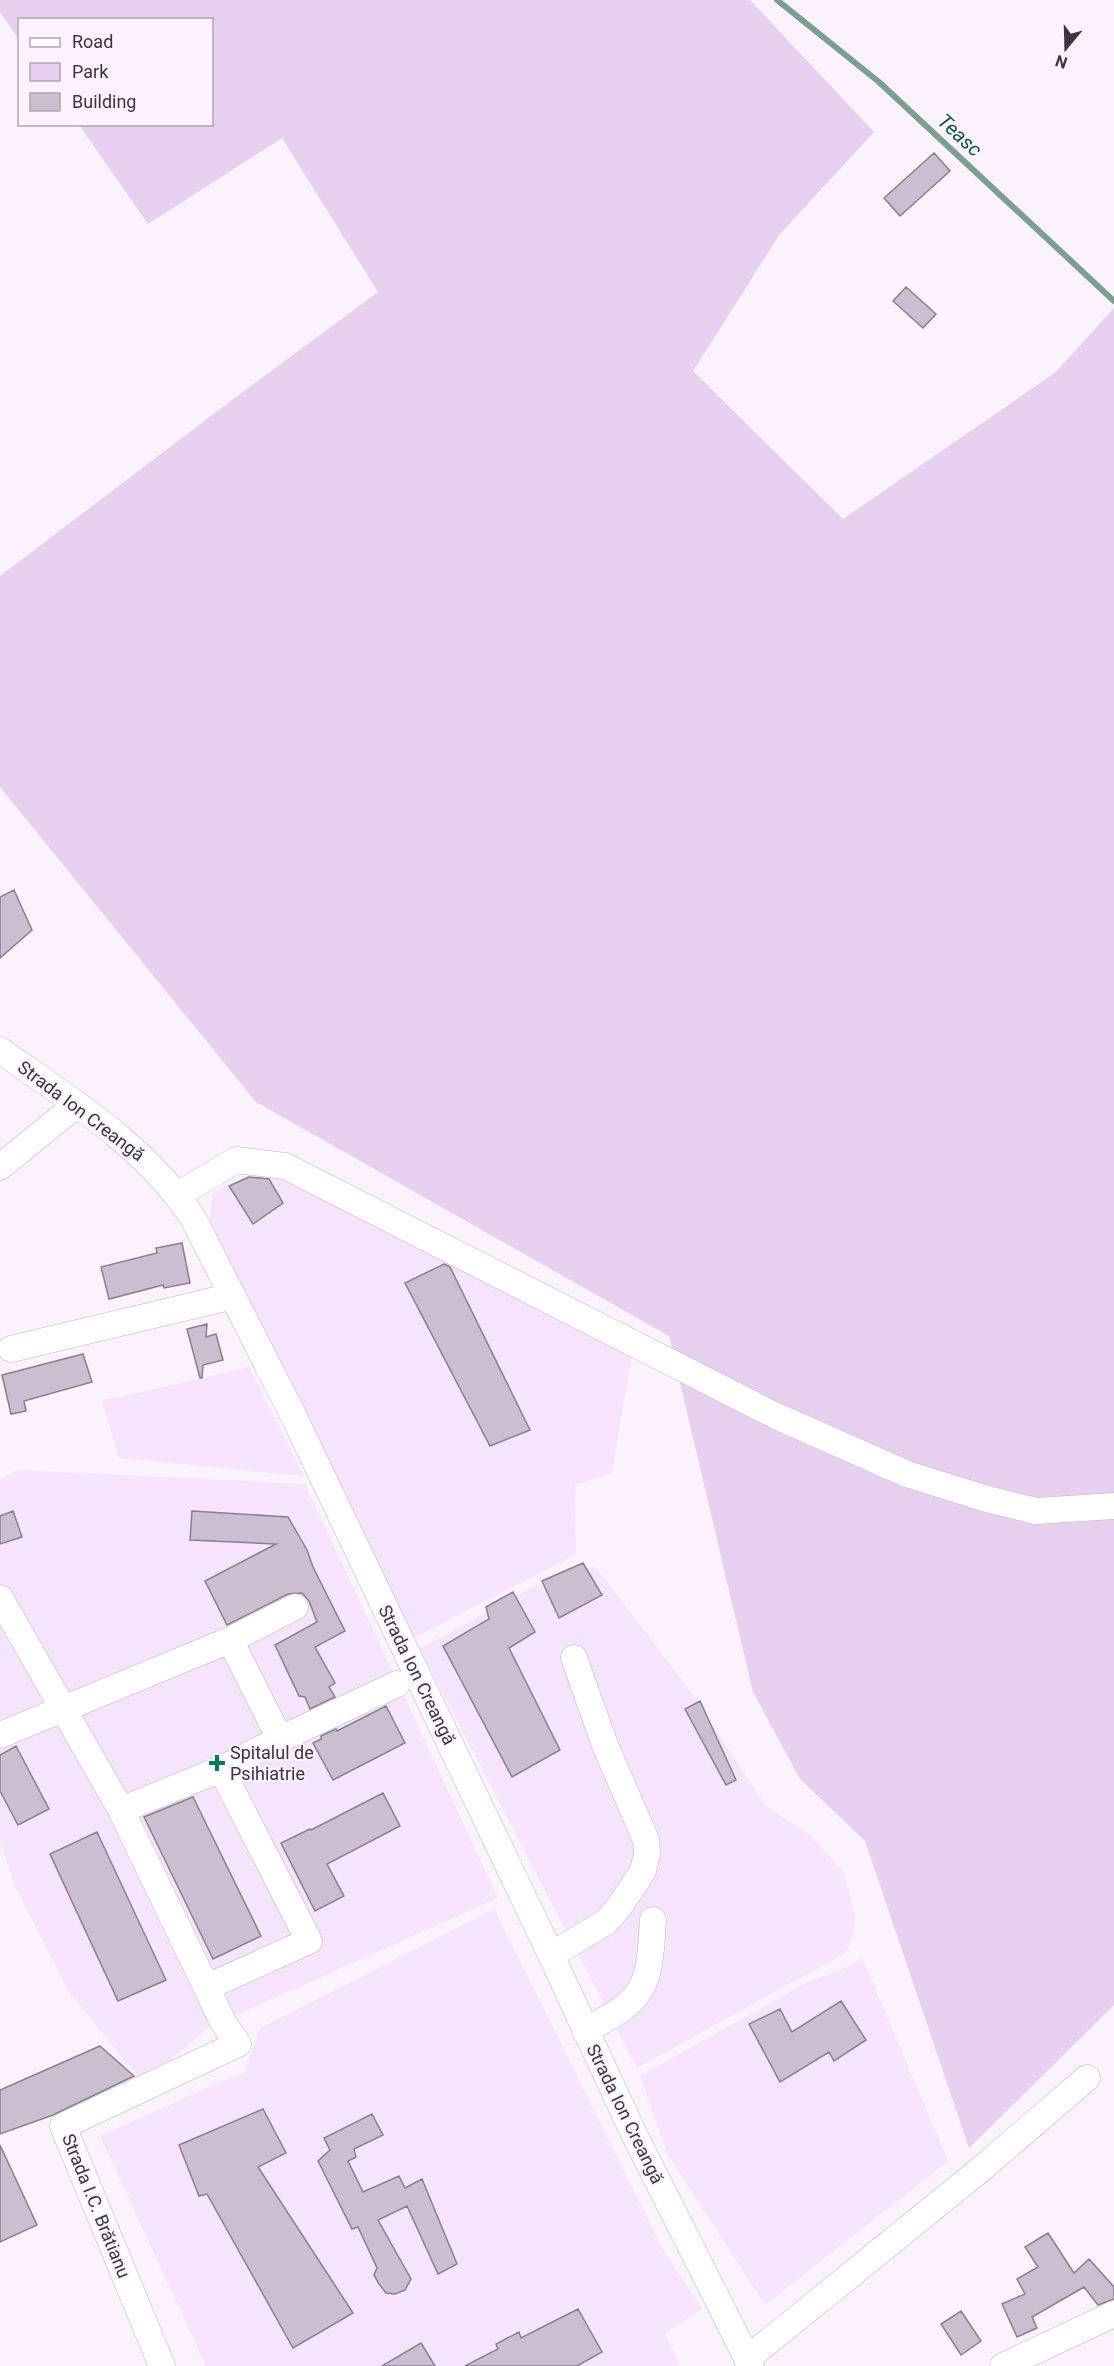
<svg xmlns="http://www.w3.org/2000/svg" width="1114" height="2366" font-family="Roboto,sans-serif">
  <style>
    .built { fill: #f6e3fd }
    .green { fill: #e7d0ef }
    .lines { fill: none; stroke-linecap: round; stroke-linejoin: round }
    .stream { stroke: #7aa091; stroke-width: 6 }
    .building { fill: #ccbed1; stroke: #8a7e8f; stroke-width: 1.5 }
    .minor-casing { stroke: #bfb2c4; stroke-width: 27 }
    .minor { stroke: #fff; stroke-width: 26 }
    .poi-dot { fill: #007c5a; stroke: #fbf2fe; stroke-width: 2 }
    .labels { text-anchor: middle; stroke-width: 4.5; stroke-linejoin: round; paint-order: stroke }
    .street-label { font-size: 18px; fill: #3b353d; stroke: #fbf2fe }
    .poi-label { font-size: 18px; fill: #3b353d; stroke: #fbf2fe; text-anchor: start }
    .water-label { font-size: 20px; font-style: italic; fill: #0c563f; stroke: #fbf2fe }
  </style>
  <rect width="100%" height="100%" fill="#fbf2fe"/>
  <path class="built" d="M263,1167L505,1292L632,1354L612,1473L575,1485L576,1555L411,1639L209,1225L213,1192Z
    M249,1367L304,1476L119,1458L102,1401Z
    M18,1470L305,1484L498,1898L207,2028L143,2083L69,1992L14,1884L0,1841V1479Z
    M595,1566L693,1695L765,1805L812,1837L844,1873L856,1920L847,1952L637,2068L420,1649L528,1589Z
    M494,1909L666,2255L702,2308L665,2334L680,2366H206L100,2136L245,2071L260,2028Z
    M862,1957L948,2161L765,2305L668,2155L640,2076L806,1983L849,1966Z"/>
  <path class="green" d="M0,0H750L874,132L780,234L693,371L843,519L1056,372L1114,308V2005L969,2148L865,1841L800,1779L753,1692L669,1336L256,1102L0,787V576L232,400L378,292L282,138L148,224L79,125L212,124V20H20L19,40L0,12Z"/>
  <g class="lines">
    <path class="stream" d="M777,0L879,82L1114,301"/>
  </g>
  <path class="building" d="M934,153L950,171L900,216L884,198Z
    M906,287L936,314L923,328L893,301Z
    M14,890L32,930L0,958V897Z
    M249,1177L269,1179L283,1203L253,1224L229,1186Z
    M182,1243L190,1283L164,1288L163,1285L109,1299L101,1267L157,1253L156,1248Z
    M444,1264L450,1267L530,1430L490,1446L405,1283Z
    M207,1324L206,1337L216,1334L223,1360L203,1365L202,1378H200L187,1329Z
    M83,1354L92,1382L24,1401L26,1411L11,1414L2,1375Z
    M13,1511L22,1537L0,1544V1516Z
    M192,1511L288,1517L307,1550L313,1567L345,1631L315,1647L335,1683L329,1687L335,1697L310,1709L305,1697L299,1696L275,1645L317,1622L309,1601L302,1593L288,1594L227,1625L205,1581L276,1544L190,1540Z
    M583,1563L602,1595L559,1618L542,1581Z
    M513,1592L535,1632L509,1648L560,1750L512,1777L443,1646L489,1619L486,1607Z
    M700,1701L736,1780L726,1785L685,1709Z
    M386,1706L405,1743L333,1780L313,1743L321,1739V1736L336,1729L337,1731Z
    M16,1746L49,1809L18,1825L0,1791V1755Z
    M383,1793L400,1826L327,1864L344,1896L315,1911L281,1843L310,1829L311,1830Z
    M193,1797L261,1936L213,1959L144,1817Z
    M97,1832L166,1980L118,2001L50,1854Z
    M841,2001L866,2040L834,2061L829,2052L780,2082L749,2024L780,2009L792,2032Z
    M100,2046L134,2076L53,2115L0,2134V2090Z
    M263,2109L286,2153L258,2167L353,2313L293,2348L207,2194L199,2196L179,2145Z
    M372,2114L383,2135L354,2149L356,2157L348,2161L363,2192L399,2176L405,2188L422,2179L457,2264L438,2274L407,2206L378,2220L411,2279L405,2290L395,2294L386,2293L379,2284L374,2275L377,2268L358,2227L352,2229L318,2161L330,2150L324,2138Z
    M0,2145L37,2225L0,2242Z
    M1048,2233L1074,2273L1089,2259L1114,2287V2299L1098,2305L1084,2287L1032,2317L1037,2328L1017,2337L1002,2304L1025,2294L1017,2279L1038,2267L1025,2247Z
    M578,2309L602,2352L577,2366H465L498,2349L496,2344L519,2332L521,2338Z
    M961,2311L981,2341L961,2355L941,2324Z
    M421,2343L435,2366H382Z"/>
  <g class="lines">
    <defs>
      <path id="minor" d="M0,1050C70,1100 145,1145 193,1218L293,1415L551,1955L633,2132L751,2366
        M0,1167L76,1105
        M178,1195L236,1160L285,1166L776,1416L907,1474L987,1499L1036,1511L1114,1506
        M11,1349L233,1296
        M0,1598L121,1810L223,2022L238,2044L63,2126L162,2366
        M230,1640L280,1739
        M0,1735L230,1640L295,1607
        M121,1810L221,1769L280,1739L397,1684
        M551,1955L606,1922L619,1907L643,1871L647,1854L646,1840L605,1745L574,1658
        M207,1987L309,1941L221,1769
        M585,2031C603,2020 626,2010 638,1993C652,1974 651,1942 653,1920
        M747,2359L981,2169L1087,2078
        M1003,2366L1114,2314"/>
    </defs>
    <use href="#minor" class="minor-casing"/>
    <use href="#minor" class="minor"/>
  </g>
  <path class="poi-dot" d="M214 1754h6v6h6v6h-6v6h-6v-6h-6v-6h6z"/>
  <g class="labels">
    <g class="street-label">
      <text transform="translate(81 1111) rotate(37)" y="6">Strada Ion Creangă</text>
      <text transform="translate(417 1675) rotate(64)" y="6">Strada Ion Creangă</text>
      <text transform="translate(625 2114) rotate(64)" y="6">Strada Ion Creangă</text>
      <text transform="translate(96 2206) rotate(68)" y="6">Strada I.C. Brătianu</text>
    </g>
    <g class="poi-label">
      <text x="230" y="1759">Spitalul de<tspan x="230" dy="21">Psihiatrie</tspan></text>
    </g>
    <g class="water-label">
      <text transform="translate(960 135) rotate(43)" y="7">Teasc</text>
    </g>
  </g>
  <rect x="18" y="18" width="195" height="108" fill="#fbf2fe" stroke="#aea6b1" stroke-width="1.5"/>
  <rect x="30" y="38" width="30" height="9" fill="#ffffff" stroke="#aea6b1" stroke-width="1.5"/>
  <text x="72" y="48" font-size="18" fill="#3b353d">Road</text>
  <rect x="30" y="63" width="30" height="18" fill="#e7d0ef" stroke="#aea6b1" stroke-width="1.5"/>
  <text x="72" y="78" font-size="18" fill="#3b353d">Park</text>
  <rect x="30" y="93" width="30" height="18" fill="#ccbed1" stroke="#aea6b1" stroke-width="1.5"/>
  <text x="72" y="108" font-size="18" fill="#3b353d">Building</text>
  <g transform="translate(1066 48) rotate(199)" stroke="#fbf2fe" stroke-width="4.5" paint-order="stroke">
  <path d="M0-4.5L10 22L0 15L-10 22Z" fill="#3b353d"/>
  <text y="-9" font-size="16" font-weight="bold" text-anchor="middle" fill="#3b353d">N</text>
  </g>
</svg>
